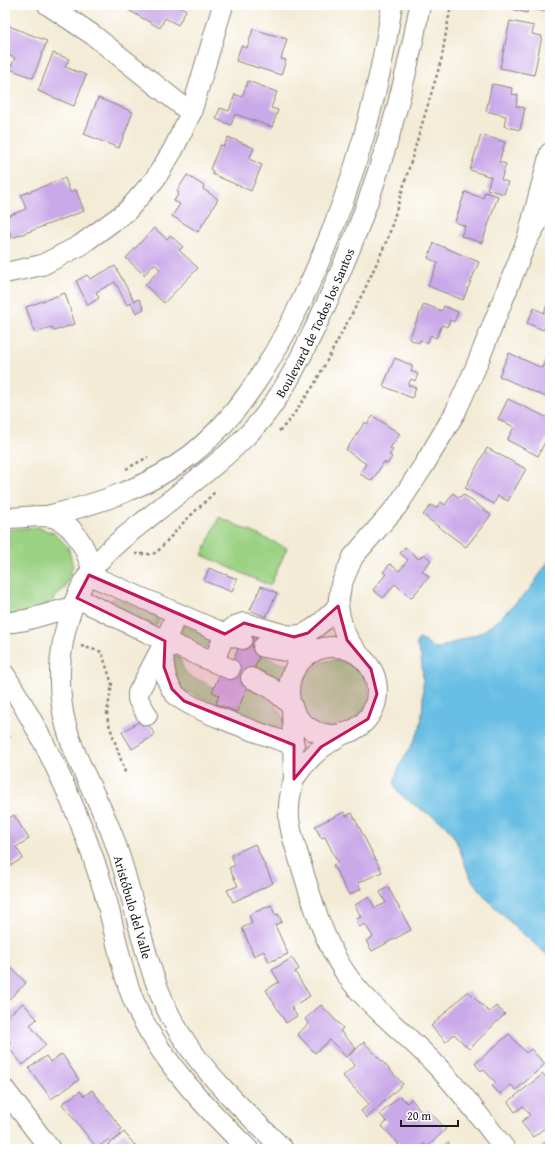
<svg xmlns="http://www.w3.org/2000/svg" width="555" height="1154" font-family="'Gentium Book Plus',serif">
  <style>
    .green { fill: #9bd183; stroke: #5c7650 }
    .water { fill: #67bee4; stroke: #426d80 }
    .building { fill: #caa9e9 }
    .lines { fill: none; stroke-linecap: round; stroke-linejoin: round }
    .minor-casing { stroke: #888478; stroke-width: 22 }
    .path { stroke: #888478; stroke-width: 2.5; stroke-dasharray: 3 3; stroke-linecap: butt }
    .minor { stroke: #fff; stroke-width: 20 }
    .marked { fill: #c2185b; fill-opacity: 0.2; stroke: #c2185b; stroke-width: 3; stroke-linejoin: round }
    .labels { text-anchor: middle; stroke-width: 4; stroke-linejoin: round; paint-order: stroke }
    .street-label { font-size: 13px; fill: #1c1c1c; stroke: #fff }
  </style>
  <rect width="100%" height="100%" fill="#fff"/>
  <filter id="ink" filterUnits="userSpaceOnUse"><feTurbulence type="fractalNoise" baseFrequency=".025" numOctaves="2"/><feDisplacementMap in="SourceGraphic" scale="8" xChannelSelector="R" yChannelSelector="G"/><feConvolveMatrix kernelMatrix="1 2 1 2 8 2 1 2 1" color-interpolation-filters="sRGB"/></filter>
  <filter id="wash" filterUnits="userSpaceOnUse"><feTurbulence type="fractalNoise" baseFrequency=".012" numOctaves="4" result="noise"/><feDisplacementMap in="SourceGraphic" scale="16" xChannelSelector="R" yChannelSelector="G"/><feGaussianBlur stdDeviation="0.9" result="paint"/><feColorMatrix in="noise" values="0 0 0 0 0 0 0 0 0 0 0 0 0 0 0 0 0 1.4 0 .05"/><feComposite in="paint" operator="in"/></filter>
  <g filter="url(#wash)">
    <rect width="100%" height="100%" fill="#f3ebd5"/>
    <path class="green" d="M219,517L287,548L270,586L202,555Z
      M36,527L54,533L68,547L73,566L65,588L48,604L22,615H5V530Z
      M115,598L156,615L159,620L157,624L152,626L109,605L112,599Z
      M182,625L211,636L213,643L209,648L203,647L178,635L176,631Z
      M175,655L180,658C186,688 206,673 219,695L216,704L181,689L175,677L170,657Z
      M260,655L282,664H289L291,667L283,683L280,684L254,670Z
      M301 694a34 34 0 1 1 68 0a34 34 0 1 1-68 0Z
      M247,686C266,695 275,703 286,721L283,727H275L237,712Z"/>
    <path class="water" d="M550,559V957C523,934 495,911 474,883C461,864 462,841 444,824C433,814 397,799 395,785C392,771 416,743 420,727C424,710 424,676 421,658C420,652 416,648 417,641L420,639L436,649L480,633L495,623L530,589Z"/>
    <g id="blocks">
      <path class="building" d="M124,5H179L186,10L178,25L165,18L160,28L123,7Z
        M515,5H545L544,11L528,8L527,13L515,10Z
        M510,21L534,26L532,34L542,36L534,75L500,68Z
        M9,26L47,41L33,78L10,69L15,58L5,54V37Z
        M253,29L287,39L281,59L286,60L281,75L236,61L241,46L247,48Z
        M53,53L69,59L65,67L86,75L74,106L38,91Z
        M248,81L277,92L271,108L278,110L272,127L235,114L231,125L216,119L220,108L229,111L235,94L242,97Z
        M492,84L512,88L511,94L518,95L516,106L525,108L520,130L504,126L506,116L486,111Z
        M98,98L133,112L119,148L84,134Z
        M481,135L505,142L499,162L506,164L501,180L508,182L504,194L487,189L491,177L470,170Z
        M228,137L254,148L249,159L262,165L251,191L212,174L213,171L210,169L220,145L224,146Z
        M187,175L204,186L203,189L218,199L198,232L172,216L180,204L174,201L179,193L177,191Z
        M65,178L70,192L76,190L84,211L12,238L5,217L26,209L21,195Z
        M465,192L483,198L485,192L498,196L482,243L461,236L465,226L455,222Z
        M154,228L167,239L170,235L183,247L179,250L198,268L164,303L145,285L160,269L154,264L144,275L126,258Z
        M434,243L479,262L463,300L428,286L438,263L428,258Z
        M115,266L134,301L139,299L144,309L136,313L131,303L127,305L115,282L96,292L99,298L88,305L76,281L87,275L90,279Z
        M65,293L75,324L54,331L52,327L35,333L26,307Z
        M550,298V328L545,326L543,330L527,323L534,308L544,313Z
        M424,304L442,311L444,306L458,312L454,322L450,320L447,327L442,325L436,338L431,335L427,343L420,340L419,343L409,339Z
        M509,353L542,368L548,353L550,354V399L499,376Z
        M395,358L413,366L411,371L418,374L415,381L411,379L408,385L416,388L412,398L383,386Z
        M508,399L550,419V432L538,456L507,440L514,427L498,419Z
        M373,416L400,434L390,448L393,450L389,455L392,457L387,464L384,462L372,481L360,474L366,464L346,450L365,422L367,424Z
        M487,448L526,469L508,501L498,496L494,504L465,488Z
        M453,493L459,498L463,494L491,515L466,547L423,515L431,505L436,508L441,502L445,505Z
        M405,547L419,559L424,554L431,560L422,571L429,577L411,598L395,584L383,598L373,590L386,574L383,572L390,564L399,571L408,560L400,553Z
        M209,568L237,579L232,592L204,581Z
        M261,586L277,593L266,617L250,610Z
        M247,626L268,635L237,712L216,704L219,695L212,692L220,674L227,677Z
        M145,718L155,735L132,749L122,732Z
        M344,812L346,816L352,813L382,872L358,883L361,889L349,895L333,865L338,863L325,837L321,838L315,826Z
        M14,815L29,839L16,847L23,858L5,869V821Z
        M255,844L273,883L233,902L227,890L238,886L229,868L235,865L231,855Z
        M388,887L411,930L372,951L366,941L373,937L365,924L359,927L356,919L361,917L355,905L369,897L375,908L386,903L380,892Z
        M271,905L275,915L278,914L282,922L275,925L288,954L269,962L264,951L254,956L242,928L252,923L249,915Z
        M292,958L299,969L295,972L310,996L291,1007L297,1016L286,1023L266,990L279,982L272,970Z
        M5,961L26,983L5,1003Z
        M468,991L489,1012L496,1006L505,1014L469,1049L454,1034L446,1042L431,1026Z
        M23,1003L37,1019L30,1025L46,1045L23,1065L7,1046L11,1043L5,1035V1018Z
        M321,1005L343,1028L340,1031L356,1048L346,1057L330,1040L315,1053L297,1034L309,1024L305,1019Z
        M509,1034L526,1053L531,1049L545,1064L516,1090L511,1085L500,1094L492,1086L496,1083L483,1069L481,1071L475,1064Z
        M364,1042L403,1084L367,1118L361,1111L369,1104L343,1076L355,1065L348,1057Z
        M62,1054L79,1080L51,1099L29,1068L46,1056L50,1062Z
        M543,1074L550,1083V1124L533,1137L521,1122L530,1115L523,1106L515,1112L508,1102Z
        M92,1090L122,1129L97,1148L62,1104L80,1091L84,1096Z
        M400,1096L407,1103L411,1099L424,1114L428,1110L446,1129L427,1147L424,1143L418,1149H398L396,1146L399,1144L382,1126L387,1122L380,1114Z
        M124,1132L138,1149H103Z
        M550,1140V1149H543L541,1146Z
        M448,1142L453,1149H440Z"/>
    </g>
  </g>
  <g filter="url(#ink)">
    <use href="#blocks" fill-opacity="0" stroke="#888478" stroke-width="1"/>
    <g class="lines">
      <defs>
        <g id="minor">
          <path d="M48,5L93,35L191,113"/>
          <path d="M550,153L527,240L550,201"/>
          <path d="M5,273L42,265L79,246L127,211L155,179L173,150L191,113L223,5"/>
          <path d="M47,516C98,504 150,487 192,454C242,413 273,359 301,302C346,208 377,107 392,5"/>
          <path d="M5,518C18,518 32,516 45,516C71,517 86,548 92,569"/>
          <path d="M89,575L225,634L242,639"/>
          <path d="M77,598L165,641L230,669"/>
          <path d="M338,606L341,585L353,557L398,505L424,465L455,413L475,369L527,240"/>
          <path d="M5,623L26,620L72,607"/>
          <path d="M165,641C162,658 163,680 175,694C187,709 271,737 294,745"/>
          <path d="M263,647L296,653L313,652V648"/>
          <circle cx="333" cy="691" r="44"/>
          <path d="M214,662C220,645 225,627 244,623C294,636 298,649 338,606C342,630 345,638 361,657"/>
          <path d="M5,675C47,742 81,815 104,891C116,932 121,977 140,1015C166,1066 207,1109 248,1149"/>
          <path d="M251,678L270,687L292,706L294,779C308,757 322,746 345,733"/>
          <path d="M147,715L138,699V693L165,641L177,613"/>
          <path d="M294,779C283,818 291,831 302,868C313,904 324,942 346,974C366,1003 400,1029 425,1054C455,1083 480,1117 505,1149"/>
          <path d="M5,1090L50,1149"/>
          <path id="s1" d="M283,1149C251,1117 215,1084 189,1047C142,982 139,901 110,829C94,789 68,750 62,706C57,674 61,638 72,608C77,595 85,578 94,567C109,548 129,533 148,518C184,489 222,462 254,428C281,399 299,361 316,326C365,224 400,116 420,5"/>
        </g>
      </defs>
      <use href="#minor" class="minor-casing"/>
      <path class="path" d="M279,431L289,421L314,385L364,291L388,238L441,61L451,5
        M126,469L148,457
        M135,554H153L158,551L183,523L216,491
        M81,646L102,652L103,656L112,684L107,713L108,721L126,775
        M5,730L11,740"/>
      <use href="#minor" class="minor"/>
    </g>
  </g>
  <path class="marked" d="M89,575L225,634L244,623L294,637L308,633L338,606L347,640L371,669L377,694L368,719L321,747L294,779V745L184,701L172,689L164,667L165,641L77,598Z"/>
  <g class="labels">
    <g class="street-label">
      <text dy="5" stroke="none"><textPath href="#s1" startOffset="985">Boulevard de Todos los Santos</textPath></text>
      <text transform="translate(133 907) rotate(74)" y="5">Aristóbulo del Valle</text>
    </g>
  </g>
  <rect width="555" height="1154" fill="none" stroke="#fff" stroke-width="20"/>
  <path d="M401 1120v6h57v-6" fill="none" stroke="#1c1c1c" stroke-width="2"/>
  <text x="407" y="1120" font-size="12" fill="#1c1c1c" stroke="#ffffff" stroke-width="3" paint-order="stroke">20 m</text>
</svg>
